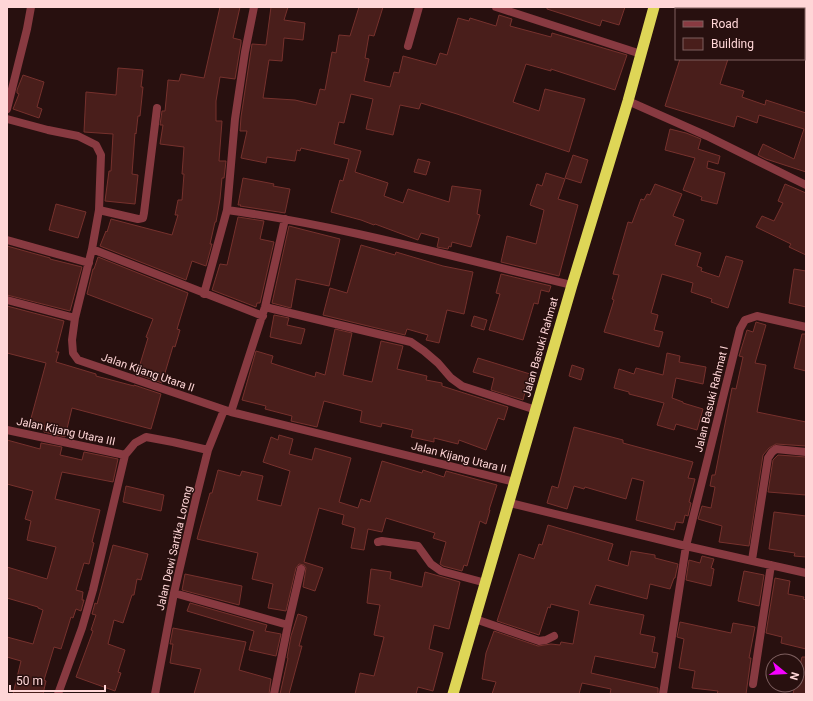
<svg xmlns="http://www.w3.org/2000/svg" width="813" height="701" font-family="Roboto,sans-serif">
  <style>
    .building { fill: #491e1b; stroke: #76312d }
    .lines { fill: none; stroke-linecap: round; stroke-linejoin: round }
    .minor { stroke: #883a41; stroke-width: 8 }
    .trunk { stroke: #ded657; stroke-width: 11 }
    .labels { text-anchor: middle; stroke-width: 3; stroke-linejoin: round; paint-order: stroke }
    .street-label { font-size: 11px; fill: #ffd6d7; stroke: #28100f }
  </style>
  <rect width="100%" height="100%" fill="#28100f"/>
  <path class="building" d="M220,7H240L233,38L241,40V43L235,79L220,77L216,101V121H222L219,161H226L224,178H222L220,199L216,222H215L210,244H212L206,266L192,261L186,280L100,246L106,231L107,232L111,219L172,235L178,215H175L178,200H182L184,174H182L184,147L160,144L163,125H160L162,111H165L168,80L179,81L181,74L204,78Z
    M271,7H288L284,20L305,23L303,40L284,38L282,61L269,60L263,98L295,100L316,105L320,89L325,90L332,52L336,53L339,35L350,36L359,7H383L374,36L369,35L365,58L369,59L364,81L390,87L394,72L399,73L403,56L436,65L440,53L447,55L458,18L469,21L470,18L496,26L499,15L512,19L510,26L551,37L552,33L627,55L615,90L551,69V71L526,64L513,102L539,111L545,89L585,99L569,152L457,114L421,103L419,109L400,105L393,135L366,129L373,99L351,94L344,123L339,122L334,144L361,151L355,172L388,183L384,196L403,203L408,189L449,202L452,186L481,190L477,214L480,215L471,247L452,242L451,247L449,246L448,249L437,247L439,238L421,233L418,240L375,224L374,225L361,220L331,212L340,180L343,181L349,159L301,148L300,151L297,150L295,161L267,157L266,163L241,158L247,131H240L241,117L252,44L266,45Z
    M547,7H625L619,25L602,20L600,26L547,9Z
    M680,59H728L720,84L744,91L742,97L765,105L766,100L806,113V172L766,159L758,155L763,144L794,159L804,129L759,115L757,123L737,116L734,127L665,106Z
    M118,68L143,70L141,87H143L140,116H138L136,134L135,133L132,174L138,175L135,204L105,201L109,171H111L113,134L84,132L86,92L116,95Z
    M23,75L44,82L37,107L42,109L39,118L13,109L19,94L17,93V90Z
    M670,129L686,133L701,139L698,149L720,156L718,164L708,161L707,167V168L725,173L717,204L701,200L702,197L683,190L695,158L665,150Z
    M573,155L588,160L581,183L565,178Z
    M418,159L430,162L426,175L414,172Z
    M546,173L565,179L558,199L578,205L559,276L501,262L507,236L536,244L544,210L530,205L537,184L542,186Z
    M243,178L274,184L273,186L290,189L285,213L240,206L241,205H238Z
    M655,184L682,194L673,216L684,220L675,245L701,253L697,266L702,268L701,271L719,277L726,256L743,261L728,308L711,302L712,299L691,292L693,283L662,274L651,313L658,315L654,330L663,332L659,347L604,332L614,300L612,299L619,275L613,274L628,222L632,223L641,199L644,200L647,194L650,195Z
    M785,184L806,193V255L789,247L791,244L756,227L762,216L774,221L783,203L778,201Z
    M56,204L86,212L78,238L49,230Z
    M238,217L264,221L260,239L274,242L260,303H257L256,307L212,290L220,264L227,265Z
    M289,226L340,239L329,286L296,279L291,308L272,303Z
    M361,245L395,255L396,252L443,266L473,272L464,314L447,310L439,343L426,340L428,335L407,329L405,335L323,315L330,288L347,293Z
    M7,246L50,258V259L82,267L70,311L7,295Z
    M98,257L188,293L177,329L180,330L175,347L173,346L162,383L137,374L148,338L146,337L153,319L87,294L93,269H94Z
    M794,269L806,271V307L789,303Z
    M501,274L551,286L549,292L541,290L538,304L534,303L523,340L489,330L500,294L496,293Z
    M7,306L64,321L56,352H59L56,362L96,374V376L134,386V385L161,394L151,429L72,408L65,437L44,432L45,426L30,422L46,363L7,353Z
    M274,315L289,318L287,325L305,329L301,344L270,337Z
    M474,316L487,320L484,330L471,326Z
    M756,322L766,325L755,363L766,365L757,412L806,422V446L776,444L769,448L763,455L749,546L719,542L722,526L698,519L702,506L711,508L715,487L710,486L712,475H715L732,388L736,389L743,357L739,356L747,330L753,332Z
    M335,329L352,333L343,375L372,382L381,341L403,346L397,369L427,376L426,380L442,383V386L508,407L504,420L498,418L486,450L459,440L458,444L434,438V442L411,437L413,430L382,423L381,427L360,422L362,411L324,401L317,427L291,421L292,416L265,409L266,406L242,400L256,351L273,356L271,363L315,377L316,372L325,375Z
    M802,334H806V371L794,368Z
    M667,353L680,356L679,362L706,367L703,384L676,378L672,398L683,402V403L703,409L697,430L676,424L674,430L657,425L664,403L629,394V392L614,388L619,369L634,374L636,368L663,375Z
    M478,358L530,374L523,400L491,390L494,378L473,372Z
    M572,365L584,369L581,380L569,376Z
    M574,427L623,440V443L693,462L688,478L695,479L689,502L691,503L688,516L685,515L683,523L676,522L674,530L636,520L644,481L632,478L626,499L585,487L584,489L574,486L567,509L547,503L552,486L558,488Z
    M279,435L293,439L289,454L312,460L315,448L351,458L339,502L358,508L361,499L370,502L382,461L422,473L423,470L444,477L446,471L497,485L489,510H490L486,524L480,521L467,566L464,565L462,571L443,566L440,564L446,542L433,538L435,533L386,518L382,532L368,529L364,550L351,548L355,528L342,524L344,515L319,508L304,562L323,568L315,591L303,587L306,568L304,565L299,564L296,568L286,611L268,608L273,584L252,579L258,553L197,539L210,493H212L218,470L240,476L242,471L263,476L257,500L281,506L290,471L263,462L271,437L278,440Z
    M7,440L40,449L41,443L62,447L60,455L82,460L84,452L118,459L113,482L62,472L55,499L100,510L92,542L94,543L89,564L84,563L76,590L83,592L82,600H84L81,611L76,609L73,618L71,617L61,649L54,647L44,680L46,681L43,694H13L21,661L7,657V637L33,644L43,610L38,608V607L7,598V567L47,579L56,547L27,540L31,521L25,519L33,491L7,484Z
    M778,455L806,457V495L768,492L773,460Z
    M126,486L164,495L161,511L123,502Z
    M774,512L806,516V557L794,556L795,553L769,549Z
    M548,525L613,544L608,560L628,566L631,551L655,555V558L678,564L675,578H674L670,589L650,584L647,599L596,585L589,604L644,615L640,634L655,637L652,652L658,653L655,668L595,656L591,673L658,688V694H610L611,689L582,683L579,694H492L496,682L482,679L486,653L494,631L538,646L551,644L560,645L561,642L573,644L579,611L551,604L550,608L548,607L539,635L497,621L519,554L534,559L539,544L542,545Z
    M113,545L148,554L141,580L137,579L134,595H132L123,623L114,620L108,644L125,650L118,672L121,673L115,691L76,677L93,631L91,630L96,615L92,614L95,603L97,604Z
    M702,556L714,559L711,568L714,569L711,586L686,580L689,560L700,563Z
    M371,569L391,572L390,579L422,587L425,572L460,582L449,629L434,625L429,649L443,653L433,691L418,687L416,694H355L360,673L374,676L384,637L374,635L380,605L367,603Z
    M744,571L764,575L759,606L738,601Z
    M185,574L242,586L239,605L182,590Z
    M775,578L790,581L788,594L804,597L803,599L806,600V649L781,643L782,637L766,633Z
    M190,603L267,625L265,631L281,634L276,656L249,650L254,631L187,611Z
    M298,614L307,617L299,646H302L289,694H280L288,658H287L291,636Z
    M680,622L731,633L733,623L755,627L749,658H751L746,694H717L718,691L692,688L695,671L679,668L684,639L677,637Z
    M173,628L246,642L239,670L271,679L269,694H194L201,669L170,663L173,644H170Z
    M802,657H806V694H793L795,685H797V678Z"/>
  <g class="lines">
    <path class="minor" d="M254,7L245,52L235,119L227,210C343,226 457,258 572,285
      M496,7L641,54
      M408,46L419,7
      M628,101L707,136L806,185
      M7,109L27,29L31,7
      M7,119L48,130L78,136L96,145L101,155L99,210L92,249L75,318L72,340L73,353L78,360L231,412L515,482
      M99,210L138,219L143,218L144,213L157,108
      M7,240L89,263
      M92,249L263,316
      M204,294L227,210
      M7,300L75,318
      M265,307L411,342L424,351L438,363L451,378L462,386L536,410
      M231,412L265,307L285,219
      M7,430L125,455L135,443L146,437L173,442L208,450
      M510,503L686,546L806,573
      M378,542L382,541L418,546L431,564L441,571L486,583
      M752,560L768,458L772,452L776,449L806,452
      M174,593L288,625L274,694
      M475,619L539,641L546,640L554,636
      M288,625L301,569
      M753,684L771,565
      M58,694L82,628L93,590L125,455
      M155,694L174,593L196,498L208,450L224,410
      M663,694L686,546L740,329L745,320L757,316L806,327"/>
    <path class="trunk" d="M453,694L572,285L628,101L654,7"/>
  </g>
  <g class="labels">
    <g class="street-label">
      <text transform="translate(540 347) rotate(-74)" y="4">Jalan Basuki Rahmat</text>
      <text transform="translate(148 372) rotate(19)" y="4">Jalan Kijang Utara II</text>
      <text transform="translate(711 399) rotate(-76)" y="4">Jalan Basuki Rahmat I</text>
      <text transform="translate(66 431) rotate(12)" y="4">Jalan Kijang Utara III</text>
      <text transform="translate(459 457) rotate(14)" y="4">Jalan Kijang Utara II</text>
      <text transform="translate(174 548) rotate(-77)" y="4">Jalan Dewi Sartika Lorong</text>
    </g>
  </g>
  <rect width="813" height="701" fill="none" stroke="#ffd6d7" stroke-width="16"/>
  <rect x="675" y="8" width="130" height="52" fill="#28100f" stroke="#7e5f5f"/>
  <rect x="683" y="21" width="20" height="6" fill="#883a41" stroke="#7e5f5f"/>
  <text x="711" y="28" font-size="12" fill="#ffd6d7">Road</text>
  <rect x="683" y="38" width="20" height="12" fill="#491e1b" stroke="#7e5f5f"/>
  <text x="711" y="48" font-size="12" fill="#ffd6d7">Building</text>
  <g transform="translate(785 673) rotate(108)"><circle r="19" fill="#28100f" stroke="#7e5f5f"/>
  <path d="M0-3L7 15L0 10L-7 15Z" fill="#f602ff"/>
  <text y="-6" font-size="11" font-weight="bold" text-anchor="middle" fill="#ffd6d7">N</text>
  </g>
  <path d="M10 685v6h95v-6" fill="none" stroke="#ffd6d7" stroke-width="2"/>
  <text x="16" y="685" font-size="12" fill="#ffd6d7" stroke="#28100f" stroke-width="3" paint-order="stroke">50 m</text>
</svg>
